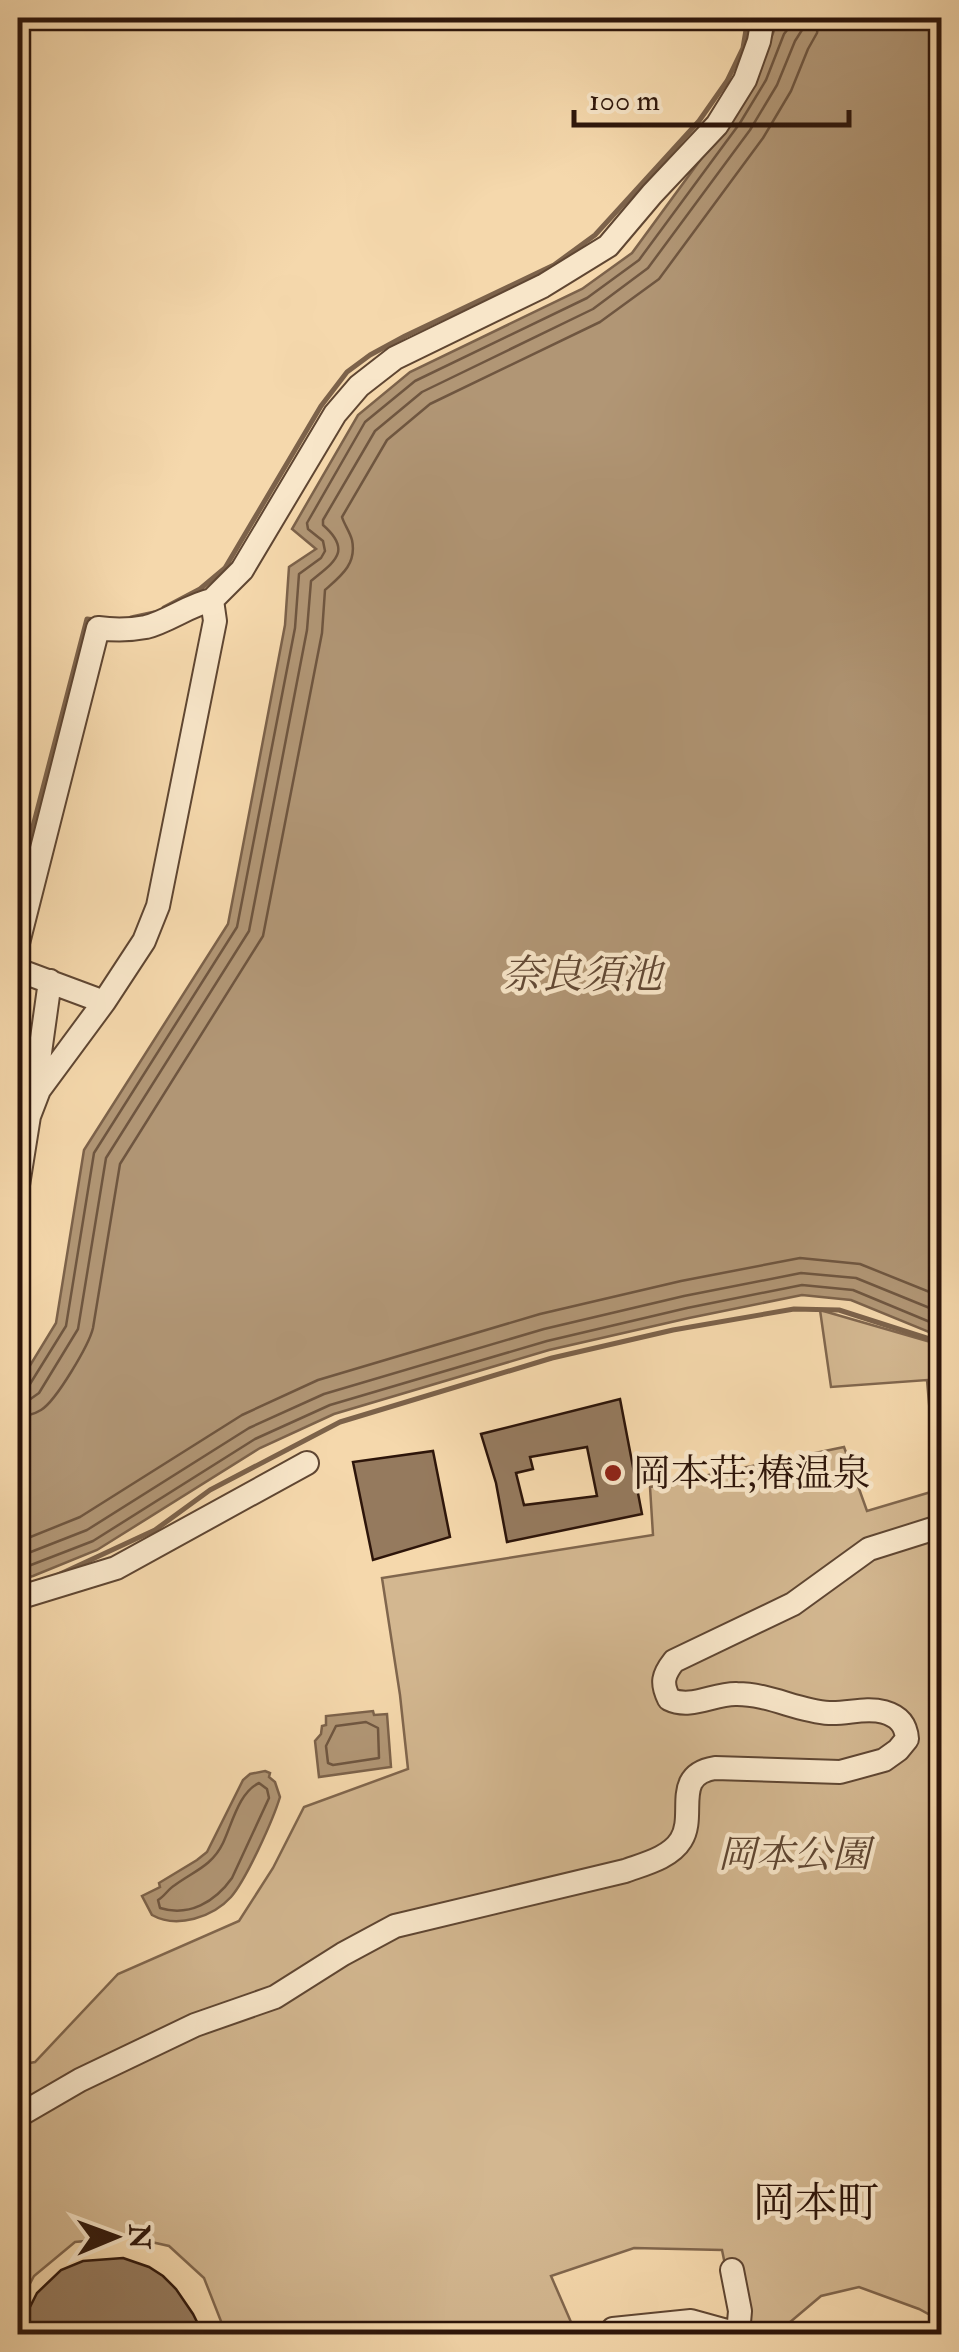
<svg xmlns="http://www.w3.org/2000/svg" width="959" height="2352" font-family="'IM FELL Double Pica','Noto Serif JP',serif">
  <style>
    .green { fill: #d3b790; stroke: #80664d; stroke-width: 2.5 }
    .water { fill: #b19675; stroke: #7c624a; stroke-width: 2.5 }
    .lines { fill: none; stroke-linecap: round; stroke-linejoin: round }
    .shore { stroke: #6f5640; stroke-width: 2.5 }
    .stream { stroke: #7c624a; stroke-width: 5 }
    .building { fill: #957a5e; stroke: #2d150a; stroke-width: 2.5; fill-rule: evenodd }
    .street-casing { stroke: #5f4632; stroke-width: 26 }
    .street { stroke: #f8e6c9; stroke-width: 22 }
    .poi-dot { fill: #8f2418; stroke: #f8e6c9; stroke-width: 4 }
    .labels { text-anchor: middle; stroke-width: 9; stroke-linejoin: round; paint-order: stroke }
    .poi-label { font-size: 38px; fill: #2d150a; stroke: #f8e6c9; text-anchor: start }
    .park-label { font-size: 38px; font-style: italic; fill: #5f4632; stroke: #f8e6c9 }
    .water-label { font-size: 40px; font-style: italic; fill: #624935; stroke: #f8e6c9 }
    .quarter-label { font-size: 42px; fill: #2d150a; stroke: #f8e6c9 }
  </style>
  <rect width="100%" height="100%" fill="#f5d8ac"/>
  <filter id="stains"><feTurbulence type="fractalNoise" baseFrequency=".002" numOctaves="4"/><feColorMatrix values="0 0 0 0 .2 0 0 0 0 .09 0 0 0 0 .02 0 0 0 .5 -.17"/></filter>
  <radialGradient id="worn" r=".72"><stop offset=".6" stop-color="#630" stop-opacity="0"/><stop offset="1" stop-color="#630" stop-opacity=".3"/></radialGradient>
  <path class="green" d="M820,1310L941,1345V1438H932L927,1380L831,1387Z
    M844,1447L867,1511L941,1489V2321L919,2309L859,2287L821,2296L789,2323H737L722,2250L634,2248L551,2276L571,2322L519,2334H226L204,2278L169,2246L129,2237L75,2242L34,2276L18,2306V2065L35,2062L118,1974L239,1921L273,1868L304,1807L408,1769L400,1695L382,1578L653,1535L650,1487Z"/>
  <path class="water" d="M785,18H941V1337L851,1300L802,1295L689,1318L549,1350L334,1414L260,1448L97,1550L33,1576L18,1580V1385L56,1323L84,1150L228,924L285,625L289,567L316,549L292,529L358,415L410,372L582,289L632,253L731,118L756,76L775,28Z
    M373,1711L374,1715L387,1714L391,1767L319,1777L315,1741L321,1734L322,1726L326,1725V1716Z
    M265,1771L270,1773L269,1777L275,1782L280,1797C273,1820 246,1880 231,1897C213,1917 177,1929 152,1915L142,1896L160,1887L159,1883L197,1860L207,1852L243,1780L250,1774Z"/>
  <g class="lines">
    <path class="shore" d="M18,1389L25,1388L30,1384L66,1326L94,1153L237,927L295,628L299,574L321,558L325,551L323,541L308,529L307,523L365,422L415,381L587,298L639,260L740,123L766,80L784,34L791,25L792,18
      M18,1401L29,1400L39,1393L78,1329L106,1158L249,931L307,630L311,581C332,563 354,552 323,525V520L375,431L422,392L593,309L648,268L750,130L777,85L795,41L802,30L804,18
      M18,1416C26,1416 33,1415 41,1410C56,1401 89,1345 93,1328L120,1164L263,936L322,633L325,590C341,576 357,564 352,540C350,532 344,524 342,517L387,440L430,404L600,322L659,279L763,138L791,91L808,49L817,33L819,18
      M18,1542L80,1517L242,1415L318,1380L540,1314L681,1281L800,1258L860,1264L942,1297
      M18,1557L87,1530L249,1428L324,1394L544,1329L684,1296L801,1273L856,1278L942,1313
      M18,1570L93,1541L255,1439L330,1405L547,1341L687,1308L802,1285L853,1290L942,1327
      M366,1722L378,1728L379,1758L333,1765L328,1763L326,1746L336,1726Z
      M259,1783L267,1789L269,1798L232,1878C215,1902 189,1917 160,1908L158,1900C165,1896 168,1889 175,1885C194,1871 212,1866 223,1843C232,1824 239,1792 259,1783Z"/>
    <path class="stream" d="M164,608L200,589L225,568L321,406L347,372L370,355L405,336L554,265L595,235L699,121L727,81L743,48L748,18
      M131,618L154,613
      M18,884L87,619L95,620
      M58,1575L155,1530L210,1490L340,1422L552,1358L673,1330L794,1309L839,1310L942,1343"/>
  </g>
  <path class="building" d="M620,1399L642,1514L507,1542L496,1483L481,1434ZM587,1447L597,1496L524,1505L516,1473L533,1469L530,1457Z
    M433,1451L450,1537L373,1560L353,1462Z
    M123,2258L149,2267L163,2276L176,2289L193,2314L203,2334H24L27,2313L37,2293L61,2270L83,2261Z"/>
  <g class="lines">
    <defs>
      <path id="street" d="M18,943L98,628C113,630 130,630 146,627C169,621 189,605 212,600
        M18,970L104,1002
        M39,1090L38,1067L50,981
        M18,1185L29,1116L39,1090L104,1002L144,941L158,906L215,621L212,600L242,570L335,414L359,386L395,358L543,286L608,246L652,194L717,125L745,80L759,41L763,18
        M18,1598L116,1568L307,1463
        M18,2116L80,2080L195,2025L275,1997L343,1954L395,1926L625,1871C644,1864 670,1858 681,1840C697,1815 671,1775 715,1768L840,1772L884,1760L898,1750L907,1739C906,1724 898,1716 884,1712C865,1707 848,1714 829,1713C798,1711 769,1694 737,1694C714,1693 691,1710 669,1699C661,1683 663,1675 674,1661L793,1604L869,1549L942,1526
        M732,2270L740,2311L738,2334
        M613,2329L691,2321L738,2334"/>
    </defs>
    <use href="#street" class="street-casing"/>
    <use href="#street" class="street"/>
  </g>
  <circle class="poi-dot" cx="613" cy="1473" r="10"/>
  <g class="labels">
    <g class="poi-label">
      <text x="633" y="1486">岡本荘;椿温泉</text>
    </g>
    <g class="park-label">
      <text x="794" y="1867">岡本公園</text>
    </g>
    <g class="water-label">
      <text x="582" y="988">奈良須池</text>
    </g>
    <g class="quarter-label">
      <text x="816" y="2217">岡本町</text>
    </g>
  </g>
  <rect width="959" height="2352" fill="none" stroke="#f5d8ac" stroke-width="60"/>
  <rect x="20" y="20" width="919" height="2312" fill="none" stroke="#2d150a" stroke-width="5"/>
  <rect x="30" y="30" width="899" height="2292" fill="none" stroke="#2d150a" stroke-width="2.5"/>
  <g transform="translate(115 2237) rotate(89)" stroke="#f8e6c9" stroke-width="8" paint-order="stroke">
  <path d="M0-8L18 38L0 25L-18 38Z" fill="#2d150a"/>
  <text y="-15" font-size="28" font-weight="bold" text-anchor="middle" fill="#2d150a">N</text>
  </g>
  <path d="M574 110v15h275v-15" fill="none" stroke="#2d150a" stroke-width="5"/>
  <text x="589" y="110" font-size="30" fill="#2d150a" stroke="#f8e6c9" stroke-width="8" paint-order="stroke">100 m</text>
  <rect width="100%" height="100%" filter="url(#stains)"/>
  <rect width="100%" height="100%" fill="url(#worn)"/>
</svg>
